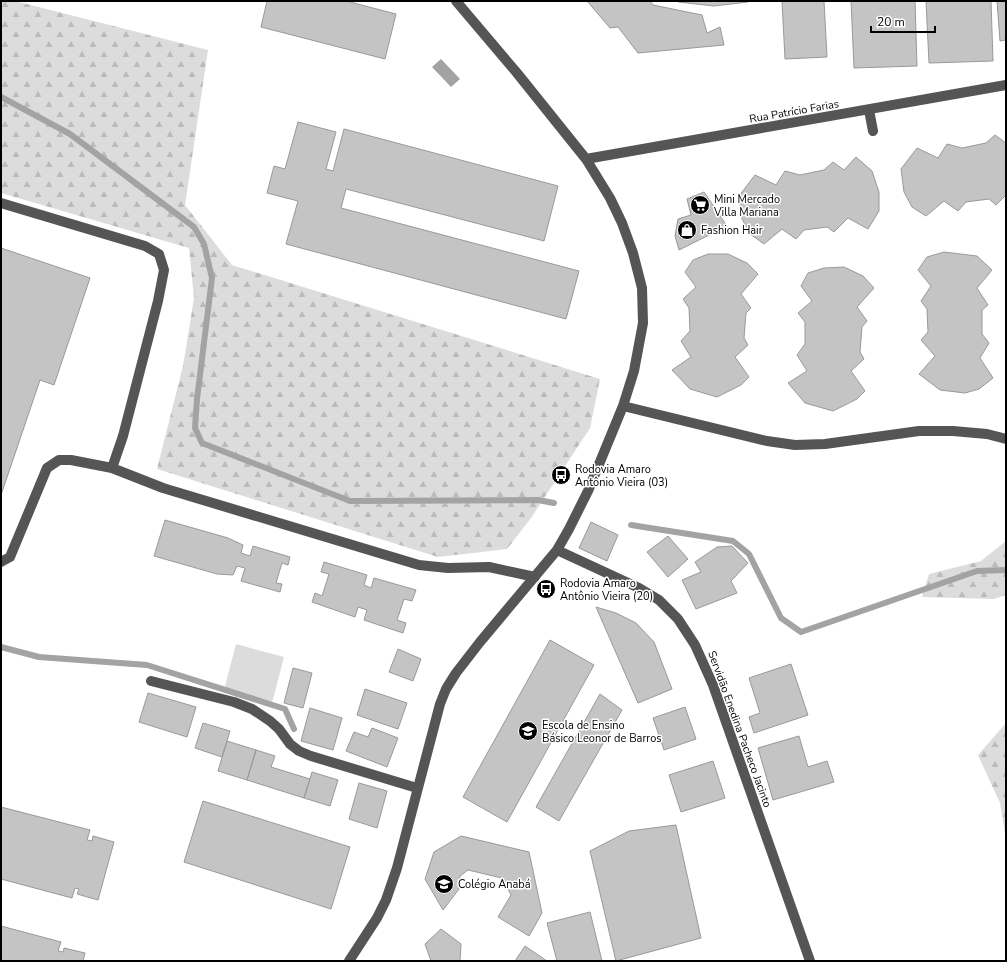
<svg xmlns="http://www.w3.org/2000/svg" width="1007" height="962" font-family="'Nunito Sans',sans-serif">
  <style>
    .forest { fill: url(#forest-firs) }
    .green { fill: #dcdcdc }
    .water { fill: #a3a3a3 }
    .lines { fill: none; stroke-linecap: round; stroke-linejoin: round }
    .stream { stroke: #a3a3a3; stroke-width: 6 }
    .building { fill: #c4c4c4; stroke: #999 }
    .minor { stroke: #555; stroke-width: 10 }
    .labels { text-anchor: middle; stroke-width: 3; stroke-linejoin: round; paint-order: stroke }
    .street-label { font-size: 11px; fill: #000; stroke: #fff }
    .poi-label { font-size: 11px; fill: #000; stroke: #fff; text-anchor: start }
  </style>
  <defs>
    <pattern id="forest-firs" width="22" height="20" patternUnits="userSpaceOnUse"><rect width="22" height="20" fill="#dcdcdc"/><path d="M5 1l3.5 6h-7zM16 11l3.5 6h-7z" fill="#bbb"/></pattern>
  </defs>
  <rect width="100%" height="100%" fill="#fff"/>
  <path class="forest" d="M1,1H15L208,50L185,205L232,265L600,379L590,428L531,518L507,549L438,557L157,469L183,366L194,298L189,248L1,193Z
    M1006,541V595L994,599L922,597L929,574L981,561Z
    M1006,723V839L1000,803L978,755Z"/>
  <path class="green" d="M236,644L284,657L272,703L224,690Z"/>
  <path class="water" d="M441,59L460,79L451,87L432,67Z"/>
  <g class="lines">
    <path class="stream" d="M1,97L70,134L194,227L204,244L212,278L197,399L195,428L202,443L350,501L538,500L554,503
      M631,525L733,541L749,554L781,618L801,632L977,571L1006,570
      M1,647L39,657L147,665L285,709L294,729"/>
  </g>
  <path class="building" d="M267,1H346L396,14L385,59L261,27Z
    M587,1H650L653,5L702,15L707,33L720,27L724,45L638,53L618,27L610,28Z
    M678,1H748V2L714,6L678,2Z
    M782,1H824L827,57L785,59Z
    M851,1H915L917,66L854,68Z
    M926,1H991L993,61L929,63Z
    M997,1H1006V40L1000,41Z
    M298,122L336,132L326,169L333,171L344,129L558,186L544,241L346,189L341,208L579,271L566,319L286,244L298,201L267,193L274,166L285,169Z
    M995,135L1006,143V195L996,205L989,199L966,202L958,211L944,201L926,216L912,207L904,192L901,169L917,148L938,158L947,144L962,148L986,143Z
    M856,157L872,171L879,192V211L868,229L848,218L834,232L827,227L804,230L796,239L782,229L764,244L750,234L742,219L739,196L755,175L776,185L785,171L800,175L824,170L833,162L844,170Z
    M704,192L727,226L679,250L675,236L678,219L691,215L687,199Z
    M1,248L90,278L54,385L40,380L1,495Z
    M944,252L977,256L992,270L977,288L988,305L982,310V334L989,343L980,358L993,378L979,389L965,393L940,390L919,374L935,356L921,340L928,332L927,309L921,301L931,286L918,270L927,257Z
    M708,254H728L747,263L758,274L741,294L751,308L746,313L744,338L748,345L735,357L749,377L741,385L717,397L690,389L672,370L691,357L681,341L690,331L689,308L683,299L696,287L685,272L693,260Z
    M844,267L863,276L874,288L857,307L867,321L862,327L860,352L864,359L851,371L865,391L857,399L833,411L805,403L788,383L807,371L797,355L805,344V322L798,313L812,301L801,286L808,273L824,268Z
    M165,520L228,538L243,545L241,553L250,556L253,546L290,557L288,565L282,563L276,583L282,584L280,592L241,581L245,568L237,566L233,575L217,574L154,556Z
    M591,522L618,535L607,561L579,548Z
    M668,536L688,559L668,577L647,552Z
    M732,546L748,563L731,581L737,593L696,609L682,580L701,572L695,562L717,547Z
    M324,562L367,575L364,585L371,588L374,578L416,590L412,601L404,599L397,620L406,623L403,633L364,620L367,610L358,607L355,617L312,602L315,593L322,596L329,574L321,572Z
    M596,607L616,613L636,623L654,642L672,689L638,703Z
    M550,640L594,665L507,822L463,797Z
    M398,649L421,659L413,681L389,672Z
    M791,664L808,715L754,733L749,717L760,713L749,678Z
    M293,668L312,673L303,708L284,703Z
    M365,689L407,703L398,729L357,715Z
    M148,693L196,707L187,737L139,722Z
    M600,694L622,710L559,821L536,807Z
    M685,707L696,739L664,750L653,718Z
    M310,708L342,718L333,750L301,741Z
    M203,723L230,731L222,757L195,748Z
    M372,728L398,738L387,767L346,751L354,732L368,737Z
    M799,736L808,767L827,761L834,782L773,800L758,748Z
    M227,741L256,750L247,780L218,771Z
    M256,750L275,756L271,767L310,779L304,798L247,780Z
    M713,761L725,798L681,812L669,775Z
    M312,772L338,780L330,806L304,798Z
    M359,783L387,791L377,828L349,819Z
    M203,801L350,847L331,909L184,862Z
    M1,807L90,830L87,840L92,841L93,836L114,842L98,900L77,894L79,889L75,888L72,898L1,879Z
    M676,825L701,938L616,961L590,851L629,831Z
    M461,836L529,852L542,913L529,936L498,917L511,895L502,878L468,870L460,876L459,889L443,910L425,879L434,852Z
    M590,912L602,961H557L547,923Z
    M1,926L61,942L58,951L63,952L64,948L85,953L83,961H1Z
    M441,929L461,944L460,961H431L425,944Z
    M525,946L547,961H515Z"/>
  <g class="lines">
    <path class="minor" d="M869,110L873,131
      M586,159L1006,85
      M1,203L145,246L159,254L164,270L158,301L123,436L112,468L163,488L419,565L448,568L489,567L535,577
      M623,406L767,441L795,445L825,444L919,431H953L987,434L1006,439
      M557,550L639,588L659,600L678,619L695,645L713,685L810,961
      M1,562L10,557L47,468L59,460H71L112,468
      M151,681L234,702L252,709L270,721L279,729L290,744L299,751L311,756L417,788
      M349,961L377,918L386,900L397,868L440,704L446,689L456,673L480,642L557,550L569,529L588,491L623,406L634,371L643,323L642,288L633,253L622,223L610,198L586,159L517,73L456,1"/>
  </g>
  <defs>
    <symbol id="supermarket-disc" viewBox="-11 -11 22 22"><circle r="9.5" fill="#000" stroke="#fff"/><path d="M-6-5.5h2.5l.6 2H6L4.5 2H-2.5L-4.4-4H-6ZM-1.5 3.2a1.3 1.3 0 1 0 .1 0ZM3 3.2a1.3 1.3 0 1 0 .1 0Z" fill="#fff"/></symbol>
    <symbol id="shop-disc" viewBox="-11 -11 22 22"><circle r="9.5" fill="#000" stroke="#fff"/><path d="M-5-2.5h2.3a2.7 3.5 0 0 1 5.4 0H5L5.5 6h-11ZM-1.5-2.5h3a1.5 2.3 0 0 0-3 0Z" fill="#fff"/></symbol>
    <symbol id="bus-disc" viewBox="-11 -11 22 22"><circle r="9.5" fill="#000" stroke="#fff"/><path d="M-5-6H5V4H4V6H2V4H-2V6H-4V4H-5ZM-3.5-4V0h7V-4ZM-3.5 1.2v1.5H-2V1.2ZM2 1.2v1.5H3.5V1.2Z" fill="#fff"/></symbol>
    <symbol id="school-disc" viewBox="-11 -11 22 22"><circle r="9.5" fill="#000" stroke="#fff"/><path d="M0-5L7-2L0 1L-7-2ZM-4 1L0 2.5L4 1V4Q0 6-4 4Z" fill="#fff"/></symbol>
  </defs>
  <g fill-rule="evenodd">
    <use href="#supermarket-disc" x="689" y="194" width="22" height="22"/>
    <use href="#shop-disc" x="676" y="219" width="22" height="22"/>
    <use href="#bus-disc" x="550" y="464" width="22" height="22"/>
    <use href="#bus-disc" x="535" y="578" width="22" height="22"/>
    <use href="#school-disc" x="517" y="720" width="22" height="22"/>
    <use href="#school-disc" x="433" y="873" width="22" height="22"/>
  </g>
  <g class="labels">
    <g class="street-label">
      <text transform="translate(794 111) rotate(-10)" y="4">Rua Patrício Farias</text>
      <text transform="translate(740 729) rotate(70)" y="4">Servidão Enedina Pacheco Jacinto</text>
    </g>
    <g class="poi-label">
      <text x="714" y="203">Mini Mercado<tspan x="714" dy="13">Villa Mariana</tspan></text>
      <text x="701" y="234">Fashion Hair</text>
      <text x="575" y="473">Rodovia Amaro<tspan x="575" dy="13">Antônio Vieira (03)</tspan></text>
      <text x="560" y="587">Rodovia Amaro<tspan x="560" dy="13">Antônio Vieira (20)</tspan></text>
      <text x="542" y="729">Escola de Ensino<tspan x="542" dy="13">Básico Leonor de Barros</tspan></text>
      <text x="458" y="888">Colégio Anabá</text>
    </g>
  </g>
  <rect width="1007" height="962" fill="none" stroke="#000000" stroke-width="4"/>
  <path d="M871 26v6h64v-6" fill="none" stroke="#000000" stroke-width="2"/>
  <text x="877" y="26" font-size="12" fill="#000000" stroke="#ffffff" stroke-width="3" paint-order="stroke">20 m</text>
</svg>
